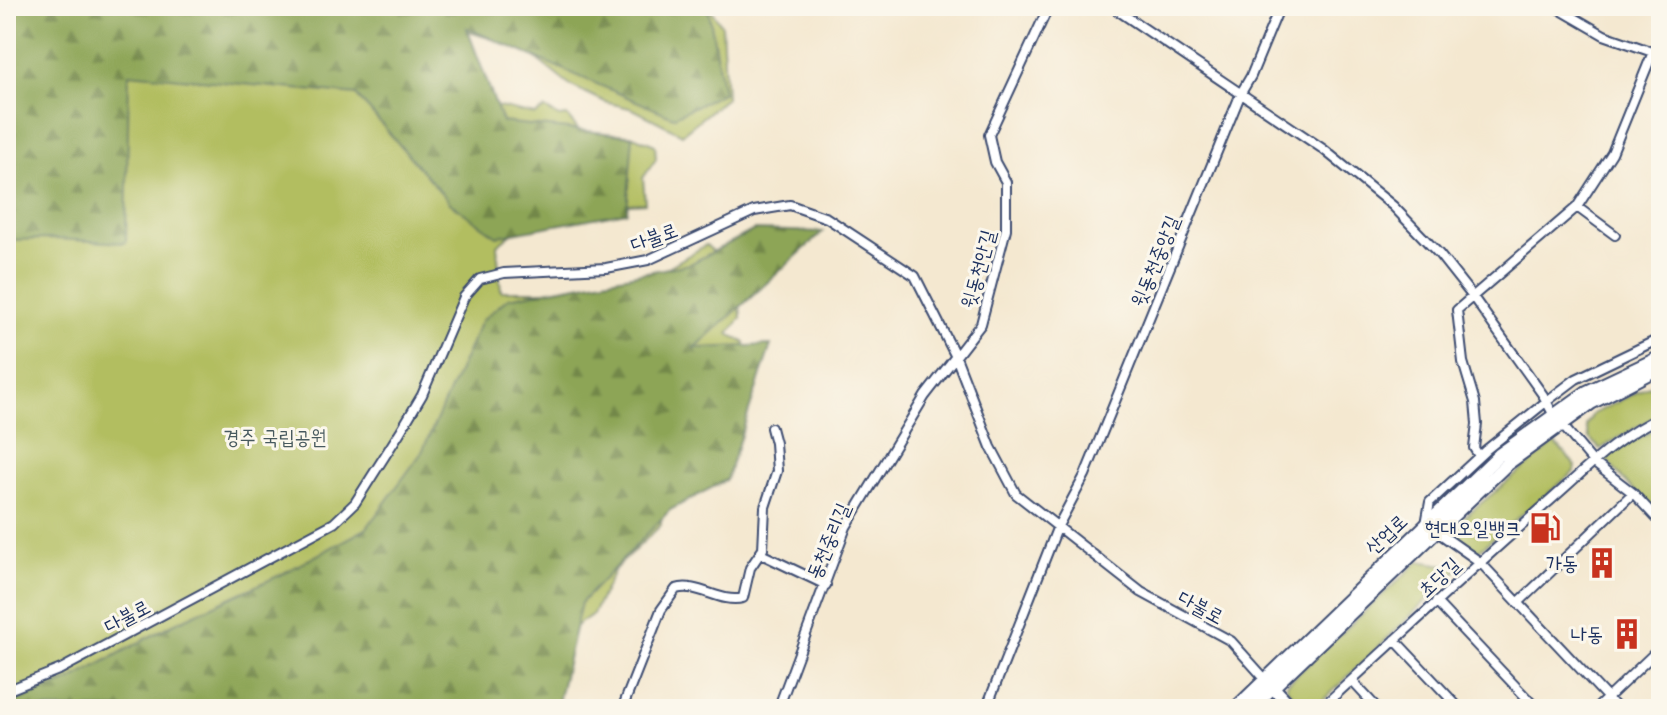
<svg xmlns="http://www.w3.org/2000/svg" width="1667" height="715" font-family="'Shantell Sans','Poor Story',sans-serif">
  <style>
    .green { fill: #b2be60; stroke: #66765f; stroke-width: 2 }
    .forest { fill: url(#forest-firs); stroke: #546a5a; stroke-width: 2 }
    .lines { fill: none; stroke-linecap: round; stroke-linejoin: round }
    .street-casing { stroke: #3c4b6f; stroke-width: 12 }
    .secondary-casing { stroke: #3c4b6f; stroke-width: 16 }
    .street { stroke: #fff; stroke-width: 8 }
    .secondary { stroke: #fff; stroke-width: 12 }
    .labels { text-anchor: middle; stroke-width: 6; stroke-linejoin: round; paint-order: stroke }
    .street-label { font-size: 20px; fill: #1b2f5e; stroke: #fbf7ec }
    .park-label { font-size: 20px; fill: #485a5f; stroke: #fbf7ec }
    .poi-label { font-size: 20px; fill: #1b2f5e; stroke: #fbf7ec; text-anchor: end }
  </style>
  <defs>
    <pattern id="forest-firs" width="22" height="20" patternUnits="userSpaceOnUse" patternTransform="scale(2)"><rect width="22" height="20" fill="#8da556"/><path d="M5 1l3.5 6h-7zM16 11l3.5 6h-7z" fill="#72874a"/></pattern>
  </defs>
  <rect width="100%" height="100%" fill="#fbf7ec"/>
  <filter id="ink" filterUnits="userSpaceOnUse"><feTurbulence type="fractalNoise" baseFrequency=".0125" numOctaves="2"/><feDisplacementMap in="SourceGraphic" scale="16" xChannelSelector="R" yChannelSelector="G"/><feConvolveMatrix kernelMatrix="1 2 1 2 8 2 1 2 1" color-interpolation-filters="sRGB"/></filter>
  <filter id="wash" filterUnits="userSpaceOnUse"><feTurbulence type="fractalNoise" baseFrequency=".006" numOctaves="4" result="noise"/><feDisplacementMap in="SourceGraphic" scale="32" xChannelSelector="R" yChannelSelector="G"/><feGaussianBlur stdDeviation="1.8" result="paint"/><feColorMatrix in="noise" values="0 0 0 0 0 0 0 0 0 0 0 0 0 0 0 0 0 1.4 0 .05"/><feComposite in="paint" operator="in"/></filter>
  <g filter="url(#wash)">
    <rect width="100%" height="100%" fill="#f4e8d0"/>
    <path class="green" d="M6,6H697L701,11L710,8L722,26L726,98L682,134L633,109L605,102L569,85L524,49L450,26L480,103L535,115L545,109L559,117L567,116L581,133L631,135L655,145L656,159L643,178L645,203L575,207L530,219L497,245L501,291H595L665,269L706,245L739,274L741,318L729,334L745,343L750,374L662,495L661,525L615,569L593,614L577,625L544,632L6,709Z
      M1661,380V413L1600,449L1589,438L1586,426L1593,414Z
      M1661,426V511L1656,515L1603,457Z
      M1555,443L1576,466L1575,471L1478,551L1470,550L1453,529L1454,525Z
      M1419,561L1457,567L1456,572L1314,709H1305L1287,689V684Z"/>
    <path class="forest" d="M6,6H708L723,93L673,117L467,28L502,122L633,136L627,212L497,236L451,204L356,95L129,73L126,243L55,239L6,240Z
      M754,230L823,232L695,348L771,345L726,480L670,510L581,603L559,698L564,709H6V705L67,682L173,624L280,575L366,529L422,452L481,321L508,298L690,264Z"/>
  </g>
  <g filter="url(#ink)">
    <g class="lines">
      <defs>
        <path id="street" d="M1111,6L1323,149L1393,206L1439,254L1473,297L1543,395L1553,414L1593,462L1633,493L1661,523
          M1554,6L1604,35L1661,55
          M1577,207L1615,235
          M1479,456L1474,448L1477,424L1475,402L1463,362L1457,310L1577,207L1612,153L1653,52
          M761,554L826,585
          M1436,602L1537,709
          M1518,603L1633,493
          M1395,640L1460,709
          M1352,681L1378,709
          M6,691L61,669L334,523L355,503L400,432L422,395L464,297L480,279L504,273L606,268L648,260L754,211L790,205L827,218L915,276L956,357L991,447L1016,494L1141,592L1231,641L1266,680
          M622,709L661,610L676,589C698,582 720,604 743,598L750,568L763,549L765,507L777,471L775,443L771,428
          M778,709L846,527L925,396L981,324L1006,229V182L995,162L989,135L1049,6
          M986,709L1058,526L1085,475L1241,93L1251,76L1280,6
          M1320,709C1395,641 1469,571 1545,505C1581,474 1617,436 1661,417
          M1596,709L1661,647
          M1618,709L1480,562L1426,524L1430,502L1486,450L1547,401L1576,379L1661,338"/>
        <path id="secondary" d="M1268,682L1293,709
          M1235,709L1499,455L1587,392L1661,357
          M1250,709L1507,464L1591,403L1661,367"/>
      </defs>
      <use href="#street" class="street-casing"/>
      <use href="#secondary" class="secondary-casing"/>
      <use href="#street" class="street"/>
      <use href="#secondary" class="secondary"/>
    </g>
  </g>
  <defs>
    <symbol id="fuel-bare" viewBox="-9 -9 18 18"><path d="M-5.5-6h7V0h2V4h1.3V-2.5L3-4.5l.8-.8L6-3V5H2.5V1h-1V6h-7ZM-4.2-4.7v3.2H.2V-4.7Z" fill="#c8321e" stroke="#fbf7ec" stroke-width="2.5" paint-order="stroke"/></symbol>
    <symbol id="building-bare" viewBox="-9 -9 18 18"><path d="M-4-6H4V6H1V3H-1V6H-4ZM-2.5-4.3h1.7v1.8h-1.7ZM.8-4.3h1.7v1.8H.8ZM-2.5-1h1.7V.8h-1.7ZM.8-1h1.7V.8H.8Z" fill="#c8321e" stroke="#fbf7ec" stroke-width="2.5" paint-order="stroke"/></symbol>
  </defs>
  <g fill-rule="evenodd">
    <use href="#fuel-bare" x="1523" y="506" width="44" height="44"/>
    <use href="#building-bare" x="1580" y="541" width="44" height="44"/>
    <use href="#building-bare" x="1605" y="612" width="44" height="44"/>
  </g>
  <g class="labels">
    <g class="street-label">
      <text transform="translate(654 237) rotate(-20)" y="7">다불로</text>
      <text transform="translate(1155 261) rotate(-68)" y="7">윗동천중앙길</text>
      <text transform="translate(978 269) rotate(-75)" y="7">윗동천안길</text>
      <text transform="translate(1386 534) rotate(-43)" y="7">산업로</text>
      <text transform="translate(828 541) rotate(-67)" y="7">동천중리길</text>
      <text transform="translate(1439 577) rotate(-43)" y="7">초당길</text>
      <text transform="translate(1201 607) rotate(28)" y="7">다불로</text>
      <text transform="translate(127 616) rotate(-28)" y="7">다불로</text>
    </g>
    <g class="park-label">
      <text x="275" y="444">경주 국립공원</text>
    </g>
    <g class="poi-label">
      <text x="1521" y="535">현대오일뱅크</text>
      <text x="1578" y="570">가동</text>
      <text x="1603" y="641">나동</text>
    </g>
  </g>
  <rect width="1667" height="715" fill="none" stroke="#fbf7ec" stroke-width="32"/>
</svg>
